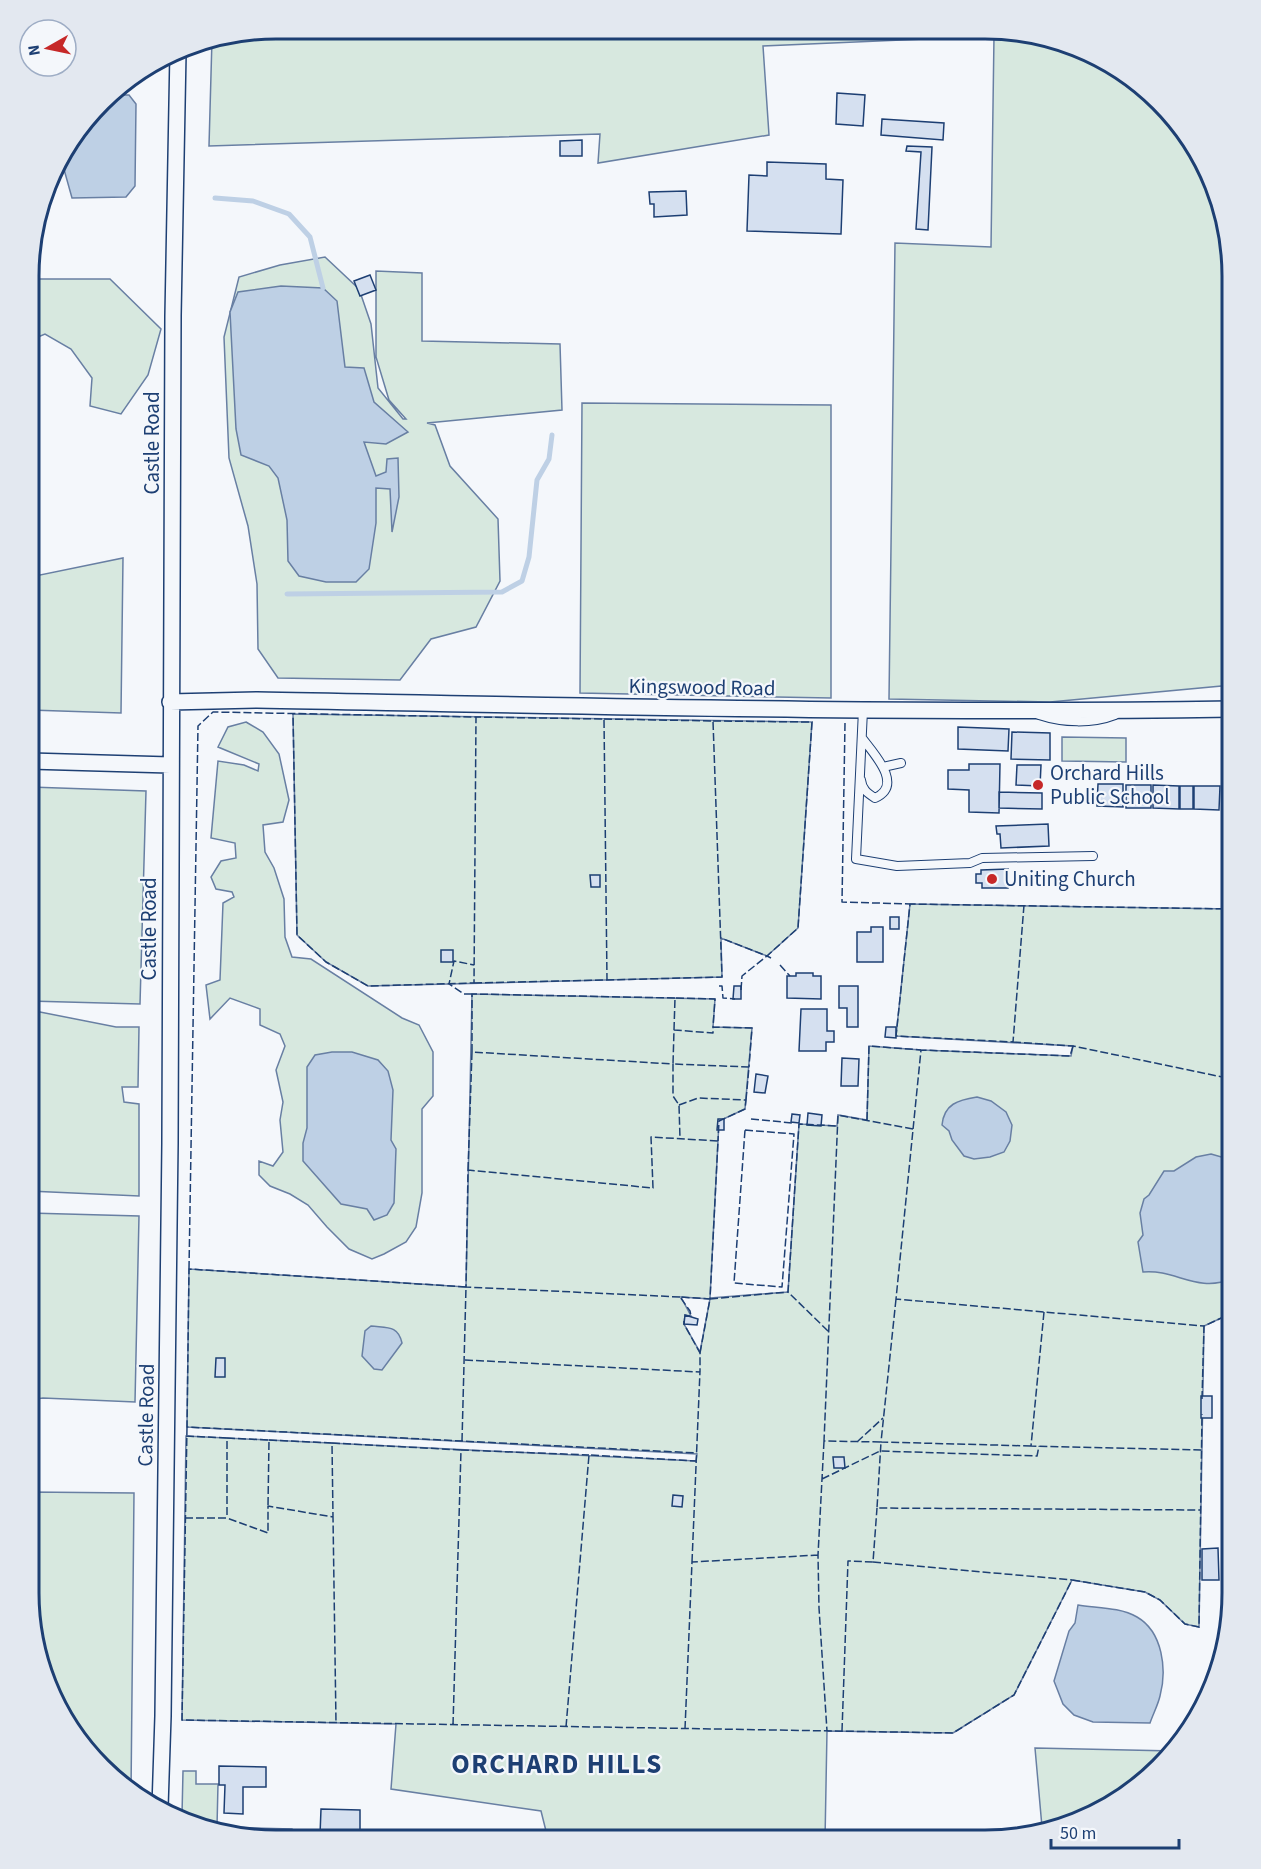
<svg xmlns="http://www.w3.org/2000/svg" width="1261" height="1869" font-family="'Source Sans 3',sans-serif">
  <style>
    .green { fill: #d7e8df; stroke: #687fa3; stroke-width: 1.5; fill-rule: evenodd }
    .water { fill: #bed0e5; stroke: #687fa3; stroke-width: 1.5 }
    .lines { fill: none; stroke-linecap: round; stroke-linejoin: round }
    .stream { stroke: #bed0e5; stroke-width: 5 }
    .building { fill: #d5e0f0; stroke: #1d3f73; stroke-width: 1.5 }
    .service-casing { stroke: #1d3f73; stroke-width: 10 }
    .minor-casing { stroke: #1d3f73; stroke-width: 18 }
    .service { stroke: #f4f7fb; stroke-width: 8 }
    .minor { stroke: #f4f7fb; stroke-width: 15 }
    .fence { stroke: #1d3f73; stroke-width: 1.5; stroke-dasharray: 8 3; stroke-linecap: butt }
    .poi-dot { fill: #c62828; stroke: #f4f7fb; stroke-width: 2 }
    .labels { text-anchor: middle; stroke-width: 4.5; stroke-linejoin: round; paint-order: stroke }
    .street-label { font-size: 21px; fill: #1d3f73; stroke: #f4f7fb }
    .poi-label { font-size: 21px; fill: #1d3f73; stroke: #f4f7fb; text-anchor: start }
    .district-label { font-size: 27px; font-weight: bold; letter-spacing: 1.5px; fill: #1d3f73; stroke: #f4f7fb }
    .rim { fill: none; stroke: #1d3f73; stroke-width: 3 }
  </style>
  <rect width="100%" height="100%" fill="#f4f7fb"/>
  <path class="green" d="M276,29L1018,31L1080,47L1136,79L1207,167L1232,275V685L1050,702L889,699L895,243L991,247L994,36L763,46L769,135L598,163L600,134L209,146L212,39Z
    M325,257L359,289L371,324L378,388L403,419H406L389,400L376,357V271L422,273V341L560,344L562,410L427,423L435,425L450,466L498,519L500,581L476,627L431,639L400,680L278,678L258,649L257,584L248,526L229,458L224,337L239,277L280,265Z
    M31,279H110L161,329L148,375L121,414L90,406L92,378L71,349L45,334L38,337H31Z
    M582,403L831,405V698L580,693Z
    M123,558L121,713L30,710V577Z
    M293,714L812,722L798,928L767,956L721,938L722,977L368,986L326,962L297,935Z
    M246,722L263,732L279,754L289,800L283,822L263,825L265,852L274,868L284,899L285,937L292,957L311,959L402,1018L419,1025L433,1052V1096L422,1109V1193L416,1227L406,1242L384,1254L372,1259L349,1249L327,1227L308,1205L290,1194L270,1186L259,1175V1161L273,1166L283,1152L280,1120L283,1102L276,1070L285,1046L280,1034L260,1025V1009L230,998L210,1019L206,985L220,980L223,903L234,897L232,892L216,889L211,877L221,861L236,858L235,843L211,838L218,761L244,765L258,771L259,764L218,747L228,727Z
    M1062,737L1126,738V762L1062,761Z
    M30,787L146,791L140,1004L29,1001Z
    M910,904L1232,909V1313L1204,1326L1199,1627L1185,1624L1160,1600L1145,1592L1072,1580L1014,1695L953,1733L827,1731L825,1840L548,1839L541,1811L391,1789L396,1724L182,1720L186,1436L696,1461L697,1454L187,1427L189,1269L466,1287L472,994L715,999L713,1027L752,1028L745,1109L719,1121L710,1298L788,1292L799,1124L837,1126L838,1115L867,1120L869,1046L921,1050L1071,1056L1073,1046L896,1036ZM681,1297L710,1299L700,1352L684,1324L685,1315L691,1316Z
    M29,1012H40L116,1027H139L138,1087H122L124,1102L139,1104V1196L29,1191Z
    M29,1213L139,1216L135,1402L43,1398L29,1400Z
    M29,1492L134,1493L131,1793L90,1756L54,1702L29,1593Z
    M1035,1748L1173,1751L1148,1779L1094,1815L1042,1827Z
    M183,1771H196V1784H218L217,1827L292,1829L293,1835L366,1837V1839L244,1838L182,1815Z"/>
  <path class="water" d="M108,95H129L136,104L135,186L126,197L72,198L60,155L61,152Z
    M281,286L323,288L337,301L345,367L364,368L374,402L408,432L386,444L364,442L376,476L386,472L387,459L398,458L399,497L392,532L390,489L376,488V523L369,569L356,582H326L299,576L288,561L287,520L278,478L269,466L241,455L236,429L230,312L238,292Z
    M332,1052H352L378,1060L388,1071L393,1090L391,1140L396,1149L394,1203L387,1215L374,1220L367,1209L341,1204L303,1161V1143L307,1128V1067L315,1055Z
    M977,1097L991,1101L1006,1112L1012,1125L1010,1141L1004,1152L990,1157L974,1159L964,1156L952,1140L949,1131L942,1125C944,1104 958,1100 977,1097Z
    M1211,1154L1232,1160V1279C1196,1293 1176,1269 1143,1272L1138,1242L1143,1235L1140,1213L1144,1199L1149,1195L1164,1171H1174L1196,1157Z
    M371,1326C387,1328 398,1325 402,1343L382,1370L374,1369L362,1356L365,1331Z
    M1078,1605C1096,1608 1120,1607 1137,1617C1163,1632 1167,1670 1160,1696C1158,1705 1153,1714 1150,1723L1093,1722L1074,1715L1063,1704L1054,1681L1069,1631L1075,1623Z"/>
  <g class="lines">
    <path class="stream" d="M1205,164L1211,182
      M215,198L253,201L289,214L310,237L323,288
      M287,594L502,592L522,581L529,557L537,480L549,459L552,435"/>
  </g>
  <path class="building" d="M837,93L865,95L863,126L836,124Z
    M882,119L944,123L943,140L881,135Z
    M582,140V156H560V141Z
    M907,146L932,147L928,230L916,229L921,152L906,151Z
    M767,162L826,164V179L843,180L841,234L747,231L749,175L767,176Z
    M686,191L687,215L654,217V204H650L649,192Z
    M370,275L376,290L360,296L354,281Z
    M958,727L1009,729L1008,751L958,749Z
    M1012,732L1050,733V760L1011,759Z
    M969,764H1000L999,813L969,812V790L948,789V770H969Z
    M1017,765H1041L1040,786L1016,785Z
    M1098,784H1123V807L1097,806Z
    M1126,785H1151V808H1126Z
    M1153,785L1179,786V809L1153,808Z
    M1180,786H1193V809H1180Z
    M1194,786H1220L1219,810L1194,809Z
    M999,792L1042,793V809L999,808Z
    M1048,824L1049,846L1001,848L1000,834H997L996,826Z
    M1008,869V888H982V883H976V874H981V870Z
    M590,875H600V887H591Z
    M890,917H899V929H890Z
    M871,927H883V962H857V932H871Z
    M441,950H453V962H441Z
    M796,973H813V976H821V999L787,998V976H796Z
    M734,986H741V999H733Z
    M839,986H858V1027H847V1008H839Z
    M801,1009H827V1031H834V1042H826V1051H799Z
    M886,1027H896V1038L885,1037Z
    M842,1058L859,1059L858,1086H841Z
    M756,1074L768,1076L765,1093L754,1092Z
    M808,1113L822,1115L821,1126L807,1125Z
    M792,1114L800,1115L799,1123L791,1122Z
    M718,1119H724V1130H717Z
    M685,1315L698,1319L697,1325L684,1324Z
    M216,1358H225V1377H215Z
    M1201,1396H1212V1418H1201Z
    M833,1457H844L845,1468H834Z
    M673,1495L683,1496L682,1507L672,1506Z
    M1218,1548L1219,1580H1202V1549Z
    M219,1766L266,1767V1787H243V1814L224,1813L225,1785H219Z
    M321,1809L360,1810V1835H320Z"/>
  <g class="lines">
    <defs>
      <path id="service" d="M863,710L856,859L897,866L970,863L982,858L1093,856
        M1039,715C1063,723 1092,724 1115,715
        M883,767L901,763
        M861,780C862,789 867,793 875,798C904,785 874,754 862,738"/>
      <path id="minor" d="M170,702L257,700C582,706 907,714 1232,709
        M30,761L170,765
        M160,1807L163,1716L170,1143L173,316L178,52"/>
    </defs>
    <use href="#service" class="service-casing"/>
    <use href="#minor" class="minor-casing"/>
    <use href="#service" class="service"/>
    <use href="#minor" class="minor"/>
    <path class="fence" d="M604,719L713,721L722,977L607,980
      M713,721L812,722L798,928L767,956L721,938
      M845,723L842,902L910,904
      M1024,905L1013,1042L896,1036L910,904L1232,909
      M780,965L790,976
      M474,983L607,980L604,719L476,717
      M719,986H722L723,998L735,999
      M741,990L742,976L767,956L771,958
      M472,994H464L449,984L454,961L474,965
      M674,1030L675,998L715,999L713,1027
      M1013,1042L1073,1046L1232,1079
      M1073,1046L1070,1056L921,1050L896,1299L1204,1326
      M472,1052V994L675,998
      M746,1100L749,1067L673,1064L674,1030L713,1033V1027L752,1028L749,1067
      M679,1105L698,1098L746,1100L745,1109L719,1121L718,1141
      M751,1119L793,1123
      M867,1120L869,1046L921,1050
      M913,1129L838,1115L824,1441L881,1442L877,1508L1201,1510
      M745,1130L794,1134L782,1287L734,1283Z
      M468,1170L472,1052L673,1064V1096L679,1105L680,1139
      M189,1269L198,726L213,712L476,717L474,983L368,986L326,962L297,935L293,714
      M680,1297L466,1287L468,1170L653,1188L651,1137L718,1141L710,1299L680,1297L690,1311L691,1316H688
      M896,1299L881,1442L1031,1446
      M1044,1312L1031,1446L1202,1450
      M828,1331L788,1292L799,1124L837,1126
      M700,1353L710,1299L788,1292
      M465,1360L700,1372V1353L684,1324V1321
      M1202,1399L1204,1326L1232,1313
      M187,1427L182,1720L953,1733L1014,1695L1072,1580L1145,1592L1160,1600L1185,1624L1199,1627L1202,1414
      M186,1436L227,1438V1518
      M227,1438L269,1440L268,1506
      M269,1440L332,1443L333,1517
      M462,1441L466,1287L189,1269L187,1427L697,1453
      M824,1441L818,1555L819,1608L827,1731
      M857,1442L883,1418
      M332,1443L461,1450
      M822,1479L880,1451L1037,1456L1039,1446
      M185,1518H227L268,1533V1506L333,1517L336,1723
      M692,1562L700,1371
      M873,1562L1072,1580
      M453,1725L461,1450L589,1455
      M566,1727L589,1455L696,1461
      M685,1729L692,1562L818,1555
      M842,1731L848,1561L873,1562L877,1508"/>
  </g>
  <g class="poi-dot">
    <circle cx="1038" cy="785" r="6"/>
    <circle cx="992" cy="879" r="6"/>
  </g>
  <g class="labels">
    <g class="street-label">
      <text transform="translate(152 443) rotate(-90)" y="7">Castle Road</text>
      <text transform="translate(702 687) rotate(1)" y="7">Kingswood Road</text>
      <text transform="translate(149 929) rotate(-90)" y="7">Castle Road</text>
      <text transform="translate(146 1415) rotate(-89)" y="7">Castle Road</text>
    </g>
    <g class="poi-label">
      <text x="1050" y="780">Orchard Hills<tspan x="1050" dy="24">Public School</tspan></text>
      <text x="1004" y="886">Uniting Church</text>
    </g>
    <g class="district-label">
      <text x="557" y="1773">ORCHARD HILLS</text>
    </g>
  </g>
  <path d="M0 0H1261V1869H0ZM276 39H985A237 237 0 0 1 1222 276V1593A237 237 0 0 1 985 1830H276A237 237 0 0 1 39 1593V276A237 237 0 0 1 276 39Z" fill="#e3e8f0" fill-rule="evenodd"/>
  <path class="rim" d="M276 39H985A237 237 0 0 1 1222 276V1593A237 237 0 0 1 985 1830H276A237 237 0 0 1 39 1593V276A237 237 0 0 1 276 39Z"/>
  <g transform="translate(48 48) rotate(261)"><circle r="28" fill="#f4f7fb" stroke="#9eadc5" stroke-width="1.5"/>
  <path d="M0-4.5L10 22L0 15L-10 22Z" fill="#c62828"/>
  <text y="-9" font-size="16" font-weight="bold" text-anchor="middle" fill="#1d3f73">N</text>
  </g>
  <path d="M1051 1839v9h128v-9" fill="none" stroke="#1d3f73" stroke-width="3"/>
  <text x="1060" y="1839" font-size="18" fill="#1d3f73" stroke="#f4f7fb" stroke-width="4.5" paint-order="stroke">50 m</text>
</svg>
